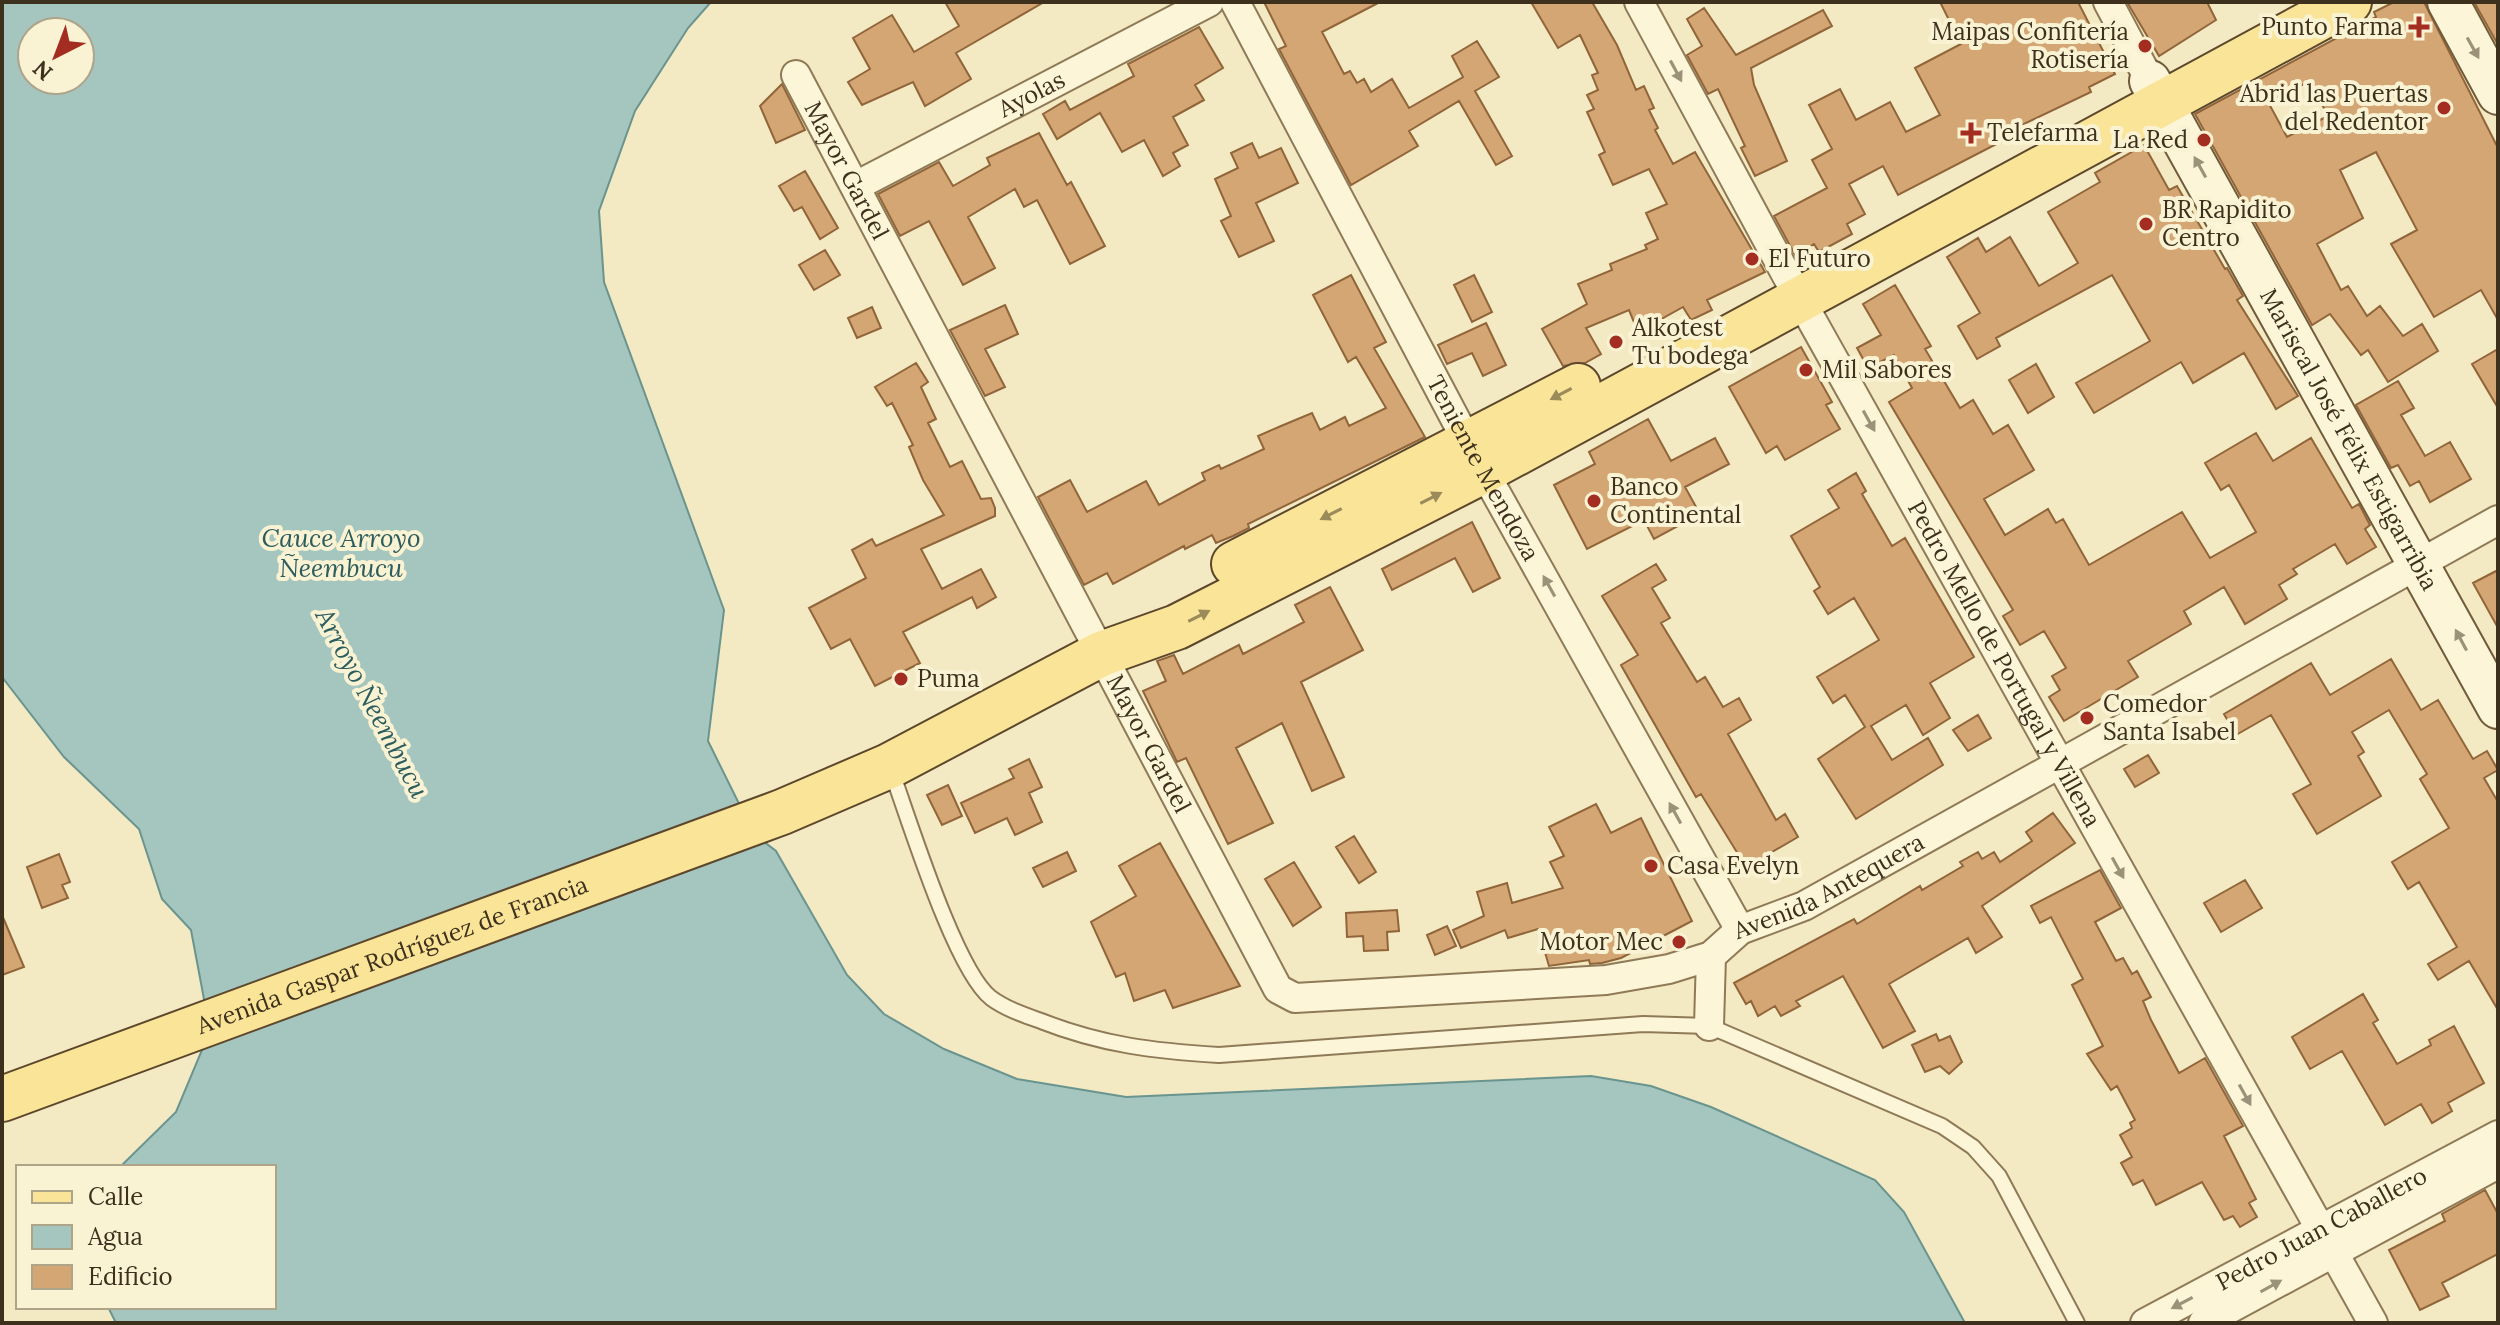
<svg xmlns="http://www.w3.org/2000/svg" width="2500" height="1325" font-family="Lora,serif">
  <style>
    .water { fill: #a5c5bf; stroke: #6a948e; stroke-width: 2; fill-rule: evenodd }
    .building { fill: #d4a674; stroke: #91653a; stroke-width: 2; fill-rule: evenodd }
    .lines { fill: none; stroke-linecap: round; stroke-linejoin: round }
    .service-casing { stroke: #8f7a57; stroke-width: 18 }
    .minor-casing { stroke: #8f7a57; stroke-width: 32 }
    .secondary-casing { stroke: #715b3a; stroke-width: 44 }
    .primary-casing { stroke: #5c472c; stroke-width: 48 }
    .service { stroke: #fcf5d7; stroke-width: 14 }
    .minor { stroke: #fcf5d7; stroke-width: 28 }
    .secondary { stroke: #fcf5d7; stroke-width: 40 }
    .primary { stroke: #f9e497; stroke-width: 44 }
    .oneway { fill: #9c927a }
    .oneway2 { fill: #9b8a5a }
    .poi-dot { fill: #a42d21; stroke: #f9f2d3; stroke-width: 3 }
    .labels { text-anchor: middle; stroke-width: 8; stroke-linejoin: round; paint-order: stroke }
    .poi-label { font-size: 24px; fill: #3d301d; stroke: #f9f2d3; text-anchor: start }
    .street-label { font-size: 24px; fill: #3d301d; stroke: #f9f2d3 }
    .water-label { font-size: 26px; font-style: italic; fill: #2b5c5e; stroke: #f9f2d3 }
  </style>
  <rect width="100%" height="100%" fill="#f3e9c2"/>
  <path class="water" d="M2,2H711L688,28L635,111L599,211L604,282L724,610L708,741L754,834L776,851L847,975L884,1014L944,1049L1017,1079L1126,1097L1591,1076L1651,1086L1711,1107L1875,1180L1904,1212L1965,1323H116L108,1307H274V1167H120L176,1112L210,1031L191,930L162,899L139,829L64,757L2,677ZM32,32H80V80H32Z"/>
  <path class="building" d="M945,2H1044L956,53L971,79L925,106L913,82L862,105L848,82L870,69L853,38L892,15L914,52L959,26Z
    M1264,2H1380L1322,32L1344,74L1350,71L1357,83L1364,79L1371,92L1392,79L1409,108L1463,77L1452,56L1477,41L1499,77L1475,91L1512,156L1496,165L1459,101L1409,131L1418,146L1351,185L1279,49L1286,46Z
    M1531,2H1592L1617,45L1636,90L1644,86L1654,108L1649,110L1658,128L1655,130L1673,164L1695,152L1765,272L1707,300L1712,310L1691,320L1683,307L1638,332L1629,310L1586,328L1601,354L1585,363L1563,366L1542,329L1587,304L1578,284L1612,270L1610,264L1647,249L1645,245L1658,239L1646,213L1667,204L1649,169L1613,185L1599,155L1605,152L1587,112L1594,109L1587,95L1598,90L1592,75L1598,73L1580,35L1558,48Z
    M1940,2H2078L2115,74L2089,87L2091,92L2005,133L2008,138L1898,195L1883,166L1849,184L1865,214L1847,224L1852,234L1819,252L1814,244L1795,255L1774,216L1827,188L1812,160L1832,149L1809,105L1840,89L1856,120L1890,102L1906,132L1940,115L1915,68L1961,44Z
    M2127,2H2207L2216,20L2159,56Z
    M2394,2H2424L2498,148V320L2481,290L2434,317L2391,244L2417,230L2376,152L2340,170L2363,218L2317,244L2341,290L2348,286L2367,316L2380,306L2403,336L2422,324L2438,351L2388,382L2368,350L2361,355L2330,314L2312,325L2195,114L2376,17L2374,12ZM2310,81L2328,116L2287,137L2268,102Z
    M2474,2H2498V46L2497,43Z
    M1704,8L1736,55L1823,10L1832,26L1751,68L1754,85L1787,161L1755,176L1741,148L1745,146L1718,89L1708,94L1687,55L1702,46L1687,19Z
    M1199,27L1223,68L1195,85L1204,100L1173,117L1188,145L1173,153L1180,166L1163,176L1144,140L1122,152L1100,113L1057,139L1043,114L1065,101L1070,110L1134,76L1128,64Z
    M782,84L805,130L776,143L760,106Z
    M1039,133L1067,185L1071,182L1105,246L1070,264L1037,200L1024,207L1015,189L968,217L995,268L963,285L929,221L900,236L878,194L939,162L953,186L990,165L987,158Z
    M1252,143L1259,158L1281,148L1298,183L1256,203L1274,241L1239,257L1221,221L1231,216L1215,179L1238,168L1231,153Z
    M2144,145L2169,190L2177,186L2225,269L2227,268L2243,296L2237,300L2298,396L2276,409L2244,353L2193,383L2181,362L2094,413L2076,383L2150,341L2112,275L1996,338L2000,346L1977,359L1958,326L1980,313L1947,257L1978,238L1986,252L2010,237L2039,286L2078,263L2048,212L2100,182L2095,173Z
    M805,171L838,228L820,239L802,207L794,211L779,186Z
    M825,250L840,275L814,290L799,265Z
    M1351,275L1386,342L1374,348L1425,437L1248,524L1249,528L1233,536L1216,543L1212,535L1185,549L1184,546L1113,584L1107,573L1084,585L1038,497L1070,480L1087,512L1146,481L1159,505L1205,480L1202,473L1219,465L1221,469L1264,449L1258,436L1281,426L1312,413L1320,430L1345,417L1349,426L1386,408L1356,357L1348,362L1313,295Z
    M1474,275L1492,312L1472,322L1454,285Z
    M1895,285L1931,346L1925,349L1960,408L1973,400L1993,434L2008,425L2034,470L1984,499L2005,535L2048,509L2056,523L2063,519L2089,565L2182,512L2210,558L2256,532L2229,485L2221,490L2205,463L2256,433L2273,461L2311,438L2352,508L2359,504L2370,525L2365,529L2376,547L2347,564L2335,544L2293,569L2297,574L2279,585L2287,599L2245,624L2224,587L2184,611L2191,624L2128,661L2138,677L2064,721L2049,697L2060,690L2052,676L2066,668L2044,631L2020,645L2003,616L2013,610L1889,402L1912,388L1894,355L1868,368L1857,348L1881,335L1863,304Z
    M1005,305L1018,334L985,349L1005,387L985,396L950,330Z
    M872,307L881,328L857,338L848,318Z
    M1486,323L1506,365L1483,376L1472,353L1447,364L1438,345Z
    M1801,347L1832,402L1826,405L1840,429L1785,460L1777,446L1766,453L1729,387Z
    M2498,349V408L2472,364Z
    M916,363L928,382L921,387L936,419L928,423L950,467L962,461L981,499L991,498L995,508V516L921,549L942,589L981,569L996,597L977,608L972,597L903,632L920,663L875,686L850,639L831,649L809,608L866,578L852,550L872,539L876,546L944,515L923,480L909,447L913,445L892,403L887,406L875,387Z
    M2036,364L2054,397L2028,413L2009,380Z
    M2398,381L2414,408L2401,415L2425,456L2450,442L2471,479L2430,502L2419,481L2410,486L2398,465L2391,468L2356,405Z
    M1648,419L1671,461L1715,438L1729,464L1685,487L1700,514L1654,539L1644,520L1587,549L1554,485L1595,464L1589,452Z
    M1856,473L1866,491L1862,494L1892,546L1905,538L1974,657L1930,683L1950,718L1923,735L1906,705L1871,726L1892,760L1928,738L1943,765L1856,819L1818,759L1865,727L1845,695L1833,703L1817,677L1879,640L1854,598L1828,614L1814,591L1820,587L1791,536L1839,508L1828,490Z
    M1472,522L1500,578L1473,592L1455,558L1392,590L1382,569Z
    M1656,564L1666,580L1652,588L1670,618L1661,623L1697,682L1705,677L1723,707L1739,698L1751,720L1728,734L1776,820L1785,814L1798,837L1746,867L1701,794L1696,797L1621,665L1638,655L1602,596Z
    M2498,570V628L2473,583Z
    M1330,587L1363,650L1301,682L1344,777L1312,791L1282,723L1236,748L1273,823L1228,844L1186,758L1177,762L1143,691L1166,681L1157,661L1174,655L1183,674L1239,645L1243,654L1304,622L1295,605Z
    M2391,659L2421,710L2438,700L2473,759L2487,751L2498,770L2484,778L2498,802V1010L2469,961L2438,980L2428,964L2457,947L2419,882L2408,889L2392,862L2449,828L2420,779L2427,774L2389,710L2352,732L2364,752L2358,756L2381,796L2317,834L2293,794L2311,784L2271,715L2236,735L2224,714L2311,663L2330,695Z
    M1978,715L1991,738L1968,751L1953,730Z
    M2148,755L2159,773L2135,787L2124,769Z
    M1029,759L1042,787L1029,793L1042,822L1015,835L1007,818L975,833L961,803L1014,778L1009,769Z
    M948,785L962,816L942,825L927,795Z
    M1596,804L1611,833L1641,818L1692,921L1621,958L1602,963L1590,964L1589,960L1549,966L1538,929L1508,938L1505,930L1461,948L1453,930L1484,916L1477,892L1507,883L1512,903L1563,888L1550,862L1564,856L1549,827Z
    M2053,813L2075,843L1982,906L2002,937L1976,953L1968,938L1889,984L1915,1031L1883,1048L1843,976L1796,1001L1800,1006L1781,1016L1775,1006L1758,1016L1751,1001L1746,1004L1734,983L1854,919L1857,924L1920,886L1922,890L1963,866L1960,862L1978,852L1982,859L1994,852L2000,862L2032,841L2026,832Z
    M1354,836L1376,872L1359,883L1336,847Z
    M1160,843L1240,986L1173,1008L1165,990L1134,1001L1125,973L1116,977L1091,922L1136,896L1119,866Z
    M1067,852L1076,871L1043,887L1033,868Z
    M59,854L70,882L62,885L68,898L42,908L27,867Z
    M1294,862L1321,907L1293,926L1265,879Z
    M2100,870L2121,908L2095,922L2116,961L2123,958L2132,974L2137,971L2151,997L2143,1001L2151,1020L2179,1073L2205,1058L2243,1126L2224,1136L2256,1199L2249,1203L2257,1217L2240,1227L2233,1216L2224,1220L2202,1182L2156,1205L2143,1180L2133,1185L2121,1163L2132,1157L2120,1135L2132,1128L2130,1123L2135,1120L2117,1086L2111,1090L2087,1054L2103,1046L2072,985L2083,979L2051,917L2040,923L2031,906Z
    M2245,880L2262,908L2221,932L2204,903Z
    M1397,910L1399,931L1387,932L1388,950L1364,951L1363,936L1347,937L1346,913Z
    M2,915L24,967L2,975Z
    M1447,926L1456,946L1435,955L1427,935Z
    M2363,994L2378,1020L2373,1023L2397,1064L2431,1045L2429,1040L2454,1026L2484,1083L2448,1103L2452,1111L2432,1123L2421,1104L2385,1125L2342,1051L2310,1069L2292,1037Z
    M1936,1034L1939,1041L1950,1036L1962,1062L1949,1074L1940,1066L1925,1072L1912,1045Z
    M2485,1190L2498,1214V1254L2442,1283L2449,1296L2420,1310L2389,1250L2445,1221L2442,1214Z"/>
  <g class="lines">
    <defs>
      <path id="service" d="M891,770C909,819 955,970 991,998C1006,1009 1024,1015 1041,1021C1102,1045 1154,1051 1219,1055L1643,1024L1709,1026L1942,1126L1973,1147L1999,1176L2077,1323"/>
      <g id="minor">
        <path id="s1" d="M1235,2L1468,443L1740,930"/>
        <path id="s2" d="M1639,2L1787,276L2373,1323"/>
        <path d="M2108,2L2150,81"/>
        <path id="s3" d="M796,75L1278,989L1295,998L1606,980L1669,969L1711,956L1740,930L1804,906L2498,520"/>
        <path id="s4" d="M856,186L1209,2"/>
        <path d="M1709,1026L1711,956"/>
        <path id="s5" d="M2145,1323L2498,1135"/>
        <path d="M2203,1323L2498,1164"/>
      </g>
      <g id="secondary">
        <path d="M2448,2L2498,94"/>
        <path id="s6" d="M2150,81L2498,708"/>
      </g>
      <g id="primary">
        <path d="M1234,564L1578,386"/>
        <path id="s7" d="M2,1099L782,812L889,766L1101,654L1177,627L1485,470L2349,2"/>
      </g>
    </defs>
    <use href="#service" class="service-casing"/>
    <use href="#minor" class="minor-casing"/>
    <use href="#secondary" class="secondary-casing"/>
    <use href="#primary" class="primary-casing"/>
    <use href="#service" class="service"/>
    <use href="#minor" class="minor"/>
    <use href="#secondary" class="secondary"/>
    <use href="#primary" class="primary"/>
  </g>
  <defs><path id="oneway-solid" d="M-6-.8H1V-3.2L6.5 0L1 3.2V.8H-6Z" transform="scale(2)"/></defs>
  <g class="oneway">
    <use href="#oneway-solid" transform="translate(2473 48) rotate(61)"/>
    <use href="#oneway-solid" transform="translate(1676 71) rotate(62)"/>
    <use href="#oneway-solid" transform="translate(2200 167) rotate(-119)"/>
    <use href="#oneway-solid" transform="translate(1869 421) rotate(61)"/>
    <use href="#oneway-solid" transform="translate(1549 586) rotate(-119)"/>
    <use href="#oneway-solid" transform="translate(2461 640) rotate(-118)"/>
    <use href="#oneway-solid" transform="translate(1675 813) rotate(-119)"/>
    <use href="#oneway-solid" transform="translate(2118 868) rotate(61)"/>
    <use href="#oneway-solid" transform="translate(2245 1095) rotate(61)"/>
    <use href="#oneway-solid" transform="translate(2271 1286) rotate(-29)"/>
    <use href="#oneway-solid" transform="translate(2182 1303) rotate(152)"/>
  </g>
  <g class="oneway2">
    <use href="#oneway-solid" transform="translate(1561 394) rotate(152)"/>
    <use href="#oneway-solid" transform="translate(1431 498) rotate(-27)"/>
    <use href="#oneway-solid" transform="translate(1331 514) rotate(153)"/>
    <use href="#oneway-solid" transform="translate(1199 616) rotate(-27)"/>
  </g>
  <g class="poi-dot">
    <path d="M2415 15h8v8h8v8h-8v8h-8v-8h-8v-8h8z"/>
    <circle cx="2145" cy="46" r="8"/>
    <circle cx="2444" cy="108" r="8"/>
    <path d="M1967 121h8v8h8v8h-8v8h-8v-8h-8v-8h8z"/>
    <circle cx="2204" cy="140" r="8"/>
    <circle cx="2146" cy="224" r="8"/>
    <circle cx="1752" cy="259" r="8"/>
    <circle cx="1616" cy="342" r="8"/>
    <circle cx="1806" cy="370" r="8"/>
    <circle cx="1594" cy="501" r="8"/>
    <circle cx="901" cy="679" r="8"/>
    <circle cx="2087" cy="718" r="8"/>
    <circle cx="1651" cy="866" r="8"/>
    <circle cx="1679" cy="942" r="8"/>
  </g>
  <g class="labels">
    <g class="poi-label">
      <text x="2403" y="35" text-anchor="end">Punto Farma</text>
      <text x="2129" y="40" text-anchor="end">Maipas Confitería<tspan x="2129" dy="28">Rotisería</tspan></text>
      <text x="2428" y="102" text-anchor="end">Abrid las Puertas<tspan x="2428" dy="28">del Redentor</tspan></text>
      <text x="1987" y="141">Telefarma</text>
      <text x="2188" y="148" text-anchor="end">La Red</text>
      <text x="2162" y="218">BR Rapidito<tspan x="2162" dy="28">Centro</tspan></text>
      <text x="1768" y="267">El Futuro</text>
      <text x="1632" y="336">Alkotest<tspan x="1632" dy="28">Tu bodega</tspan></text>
      <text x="1822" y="378">Mil Sabores</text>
      <text x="1610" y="495">Banco<tspan x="1610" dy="28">Continental</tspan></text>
      <text x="917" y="687">Puma</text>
      <text x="2103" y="712">Comedor<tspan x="2103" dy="28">Santa Isabel</tspan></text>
      <text x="1667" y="874">Casa Evelyn</text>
      <text x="1663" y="950" text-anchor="end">Motor Mec</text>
    </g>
    <g class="street-label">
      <text dy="8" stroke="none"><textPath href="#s4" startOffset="198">Ayolas</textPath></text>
      <text dy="8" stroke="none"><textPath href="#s3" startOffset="108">Mayor Gardel</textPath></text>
      <text dy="8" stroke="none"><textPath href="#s6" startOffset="410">Mariscal José Félix Estigarribia</textPath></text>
      <text dy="8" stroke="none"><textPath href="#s1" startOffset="528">Teniente Mendoza</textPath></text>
      <text dy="8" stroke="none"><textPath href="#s2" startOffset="756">Pedro Mello de Portugal y Villena</textPath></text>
      <text dy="8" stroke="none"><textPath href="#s3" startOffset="756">Mayor Gardel</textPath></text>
      <text dy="8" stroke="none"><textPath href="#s3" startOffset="1610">Avenida Antequera</textPath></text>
      <text dy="8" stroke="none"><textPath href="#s7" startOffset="416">Avenida Gaspar Rodríguez de Francia</textPath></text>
      <text dy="8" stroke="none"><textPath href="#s5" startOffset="200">Pedro Juan Caballero</textPath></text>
    </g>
    <g class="water-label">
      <text x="341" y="547">Cauce Arroyo<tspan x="341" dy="30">Ñeembucu</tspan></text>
      <text transform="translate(372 703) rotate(62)" y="9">Arroyo Ñeembucu</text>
    </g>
  </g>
  <rect width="2500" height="1325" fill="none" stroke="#3d301d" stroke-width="8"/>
  <rect x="16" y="1165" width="260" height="144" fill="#f9f2d3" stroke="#aea48a" stroke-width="2"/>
  <rect x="32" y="1191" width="40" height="12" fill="#f9e497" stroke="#aea48a" stroke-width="2"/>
  <text x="88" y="1205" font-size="24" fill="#3d301d">Calle</text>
  <rect x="32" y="1225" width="40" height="24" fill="#a5c5bf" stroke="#aea48a" stroke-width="2"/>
  <text x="88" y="1245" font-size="24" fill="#3d301d">Agua</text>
  <rect x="32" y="1265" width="40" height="24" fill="#d4a674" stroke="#aea48a" stroke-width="2"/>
  <text x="88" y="1285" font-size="24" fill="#3d301d">Edificio</text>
  <g transform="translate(56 56) rotate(222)"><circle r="38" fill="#f9f2d3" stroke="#aea48a" stroke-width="2"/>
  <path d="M0-6L14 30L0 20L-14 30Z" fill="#a42d21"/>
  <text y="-12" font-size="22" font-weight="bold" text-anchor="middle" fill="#3d301d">N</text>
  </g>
</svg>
